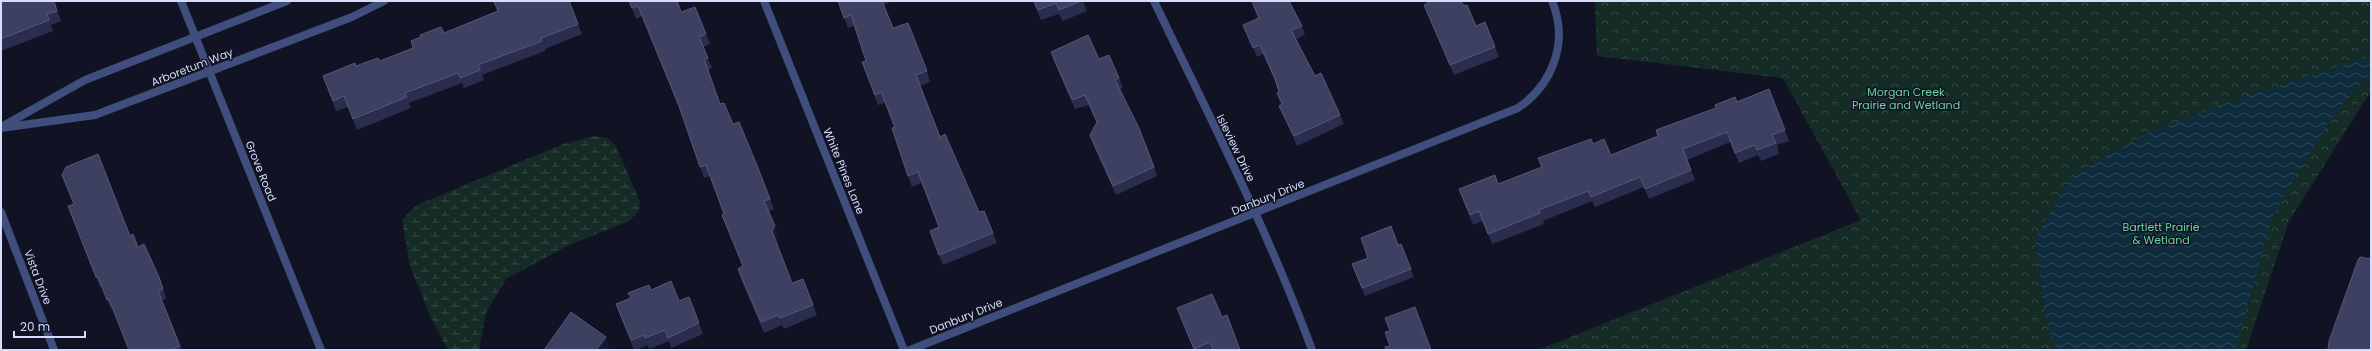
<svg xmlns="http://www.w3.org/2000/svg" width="2372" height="351" font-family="Poppins,sans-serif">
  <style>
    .wetland { fill: url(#wetland-marsh) }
    .park { fill: url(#park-crowns) }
    .water { fill: url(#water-waves) }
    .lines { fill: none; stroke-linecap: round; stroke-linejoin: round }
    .minor { stroke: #404e7d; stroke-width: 8 }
    .tertiary { stroke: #404e7d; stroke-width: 8 }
    .wall { fill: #2b2d4f }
    .shaded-wall { fill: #191a36 }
    .building { fill: #3d4061; stroke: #55587a }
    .labels { text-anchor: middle; stroke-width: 3; stroke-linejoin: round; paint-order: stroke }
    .street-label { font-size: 11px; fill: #d6dcfb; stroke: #111223 }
    .park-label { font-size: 11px; fill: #69d49e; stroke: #111223 }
  </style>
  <defs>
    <pattern id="wetland-marsh" width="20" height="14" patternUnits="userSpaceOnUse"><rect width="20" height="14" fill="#142c25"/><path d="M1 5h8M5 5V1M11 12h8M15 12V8" fill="none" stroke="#354a46"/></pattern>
    <pattern id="park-crowns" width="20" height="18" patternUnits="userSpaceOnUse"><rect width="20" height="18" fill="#142c25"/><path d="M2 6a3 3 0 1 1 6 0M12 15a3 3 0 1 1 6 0" fill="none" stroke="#354a46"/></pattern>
    <pattern id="water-waves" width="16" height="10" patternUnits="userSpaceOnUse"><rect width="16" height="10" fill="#0f2c3d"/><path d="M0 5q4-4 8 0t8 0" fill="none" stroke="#314a5a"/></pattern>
  </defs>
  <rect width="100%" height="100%" fill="#111223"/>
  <path class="wetland" d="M594,136L607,138L616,146L640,202L639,211L629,221L567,246L506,279L486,313L479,350H448L430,316L410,266L402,220L417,205L563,144Z"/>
  <path class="park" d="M1595,1H2371V91L2289,221L2246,350H1538L1861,220L1783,78L1597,56Z"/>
  <path class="water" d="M2371,56V71L2329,121L2273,215L2235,350H2057L2045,315L2035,239L2072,175L2150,132L2232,101Z"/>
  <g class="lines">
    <path class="minor" d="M764,1L904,350
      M1154,1C1209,116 1268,230 1312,350
      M3,126L85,80L287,1
      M1,128L95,115L352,17L384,1
      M1,212L54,350
      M910,350L1518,108C1553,84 1569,42 1552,1"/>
    <path class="tertiary" d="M181,1L321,350"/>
  </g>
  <path class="wall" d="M1,1H54L61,21L51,25L53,31L1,51Z
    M569,1L582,34L545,49V51L482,75L484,80L464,88L462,83L409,103L411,108L357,130L348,107L336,111L323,76L356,66L380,61L413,48L444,33Z
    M629,1L681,12L706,34L710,44L703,47L712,68L708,70L720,104L733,124L758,168L774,209L769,211L778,236L776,241L792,283L803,279L817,315L784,329L782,325L764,333L741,279L738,269L743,266L722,215L724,214L710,176L704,178L682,114L642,16L636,19Z
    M838,1H892L884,5L893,28L927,71L930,82L920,86L940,137L979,212L984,211L997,243L943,265L930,231L939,228L922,183L912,187L908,176L894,127L885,103L878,105L862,62L866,61L854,26L848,28Z
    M1033,1H1083L1087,11L1063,21L1059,14L1041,20Z
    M1251,1L1302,26L1305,35L1296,39L1315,76L1340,115L1344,124L1297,146L1283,115L1279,106L1282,104L1277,93L1279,92L1277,85L1263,54L1257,57L1247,34L1243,25L1258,18Z
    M1427,1H1461L1476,26L1495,47L1499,57L1454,75L1424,5L1428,4Z
    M1051,52L1099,59L1119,78L1123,88L1120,89L1154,167L1157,176L1116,195L1093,144L1090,135L1097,122L1089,105L1075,109L1054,61Z
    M1769,89L1789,141L1777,145L1779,154L1761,161L1758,155L1739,163L1730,142L1687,160L1695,180L1649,199L1644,187L1595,207L1592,201L1543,221L1544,224L1492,244L1483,221L1473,225L1459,189L1498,184L1541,167L1538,158L1593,144L1611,155L1658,136L1716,108L1737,102Z
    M72,216L130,236L138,247L163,287L166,299L162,300L182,350H129L113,309H111L101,286L100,287Z
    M1401,244L1414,277L1365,296L1352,264Z
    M651,290L679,301L689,297L703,334L671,348L669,341L649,349L648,345L636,350H634L616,304Z
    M1180,316L1222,317L1240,350H1194Z"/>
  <path class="shaded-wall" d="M775,226L778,236L776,242L772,231Z
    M159,277L163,287L166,299L163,289Z
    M606,337L609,348L608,350H596Z"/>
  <path class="building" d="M1,1H54L57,11L47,14L49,20L1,39Z
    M498,1H569L578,24L541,38L542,41L478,65L480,70L460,78L458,73L405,93L407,97L353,119L344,96L333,101L323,76L355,63L356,66L378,58L380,61L413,48L411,41L421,37L420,35L441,27L444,33L498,11L494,2Z
    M629,1H677L681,12L695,7L706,34L699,37L708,58L704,59L720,104L724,103L733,124L739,122L758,168L770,199L764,201L775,226L772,231L792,283L803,279L813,305L780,318L779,315L761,322L738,269L743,266L722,215L724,214L706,165L700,167L679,106L638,6L632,8Z
    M838,1H882L893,28L908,23L927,71L916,75L940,137L945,134L979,212L984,211L993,233L939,255L930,231L939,227L918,172L908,176L892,128L895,127L881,92L875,95L862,62L866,61L851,15L844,18Z
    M1034,1H1081L1059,10L1056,3L1038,10Z
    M1252,1H1289L1302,26L1291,30L1315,76L1321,73L1340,115L1294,136L1279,106L1282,104L1277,93L1279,92L1275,79L1260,45L1253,48L1243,25L1259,18Z
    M1427,1H1461L1464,6L1467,5L1476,26L1485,22L1495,47L1450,65L1424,5L1428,3Z
    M1088,35L1099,59L1109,55L1119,78L1115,80L1139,128L1154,167L1113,186L1090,135L1097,122L1085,95L1072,100L1051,52Z
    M1769,89L1785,130L1772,135L1776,143L1757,150L1755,145L1735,153L1727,132L1683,149L1691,170L1645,189L1640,177L1591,197L1588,191L1539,210L1540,213L1488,234L1479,211L1470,215L1459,189L1495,175L1498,184L1542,167L1538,158L1591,139L1593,144L1604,139L1611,155L1658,136L1656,130L1716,108L1715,105L1735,97L1737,102Z
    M98,154L130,236L133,234L138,247L144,244L159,277L163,289L158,291L180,346L170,350H129L109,299L107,300L98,277H96L68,206L74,204L62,175L66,167Z
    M1391,226L1398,245L1401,244L1411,269L1362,288L1352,264L1368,258L1361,238Z
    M2360,257L2371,259V350H2328L2329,341L2358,260Z
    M671,281L679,301L689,297L699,323L668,338L665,330L645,338L644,335L631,340L616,304L631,298L628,293L649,285L651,290Z
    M1212,294L1222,317L1227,315L1240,350H1213L1210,342L1194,349L1177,308Z
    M1415,307L1431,350H1386L1385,347L1390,346L1385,332L1390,331L1385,318Z
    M571,312L606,337L596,350H544Z"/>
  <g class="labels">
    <g class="street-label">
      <text transform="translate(192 67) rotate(-21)" y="4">Arboretum Way</text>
      <text transform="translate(1236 148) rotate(64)" y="4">Isleview Drive</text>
      <text transform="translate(261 171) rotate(68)" y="4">Grove Road</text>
      <text transform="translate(844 171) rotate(68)" y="4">White Pines Lane</text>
      <text transform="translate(1268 197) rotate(-22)" y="4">Danbury Drive</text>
      <text transform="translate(38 277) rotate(69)" y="4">Vista Drive</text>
      <text transform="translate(966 316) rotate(-22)" y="4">Danbury Drive</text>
    </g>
    <g class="park-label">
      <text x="1906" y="96">Morgan Creek<tspan x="1906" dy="13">Prairie and Wetland</tspan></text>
      <text x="2161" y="231">Bartlett Prairie<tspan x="2161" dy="13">&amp; Wetland</tspan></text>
    </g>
  </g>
  <rect width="2372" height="351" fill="none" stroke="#d6dcfb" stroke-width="4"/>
  <path d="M14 331v6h71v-6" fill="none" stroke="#d6dcfb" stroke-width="2"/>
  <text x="20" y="331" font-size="12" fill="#d6dcfb" stroke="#111223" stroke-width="3" paint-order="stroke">20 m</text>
</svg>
